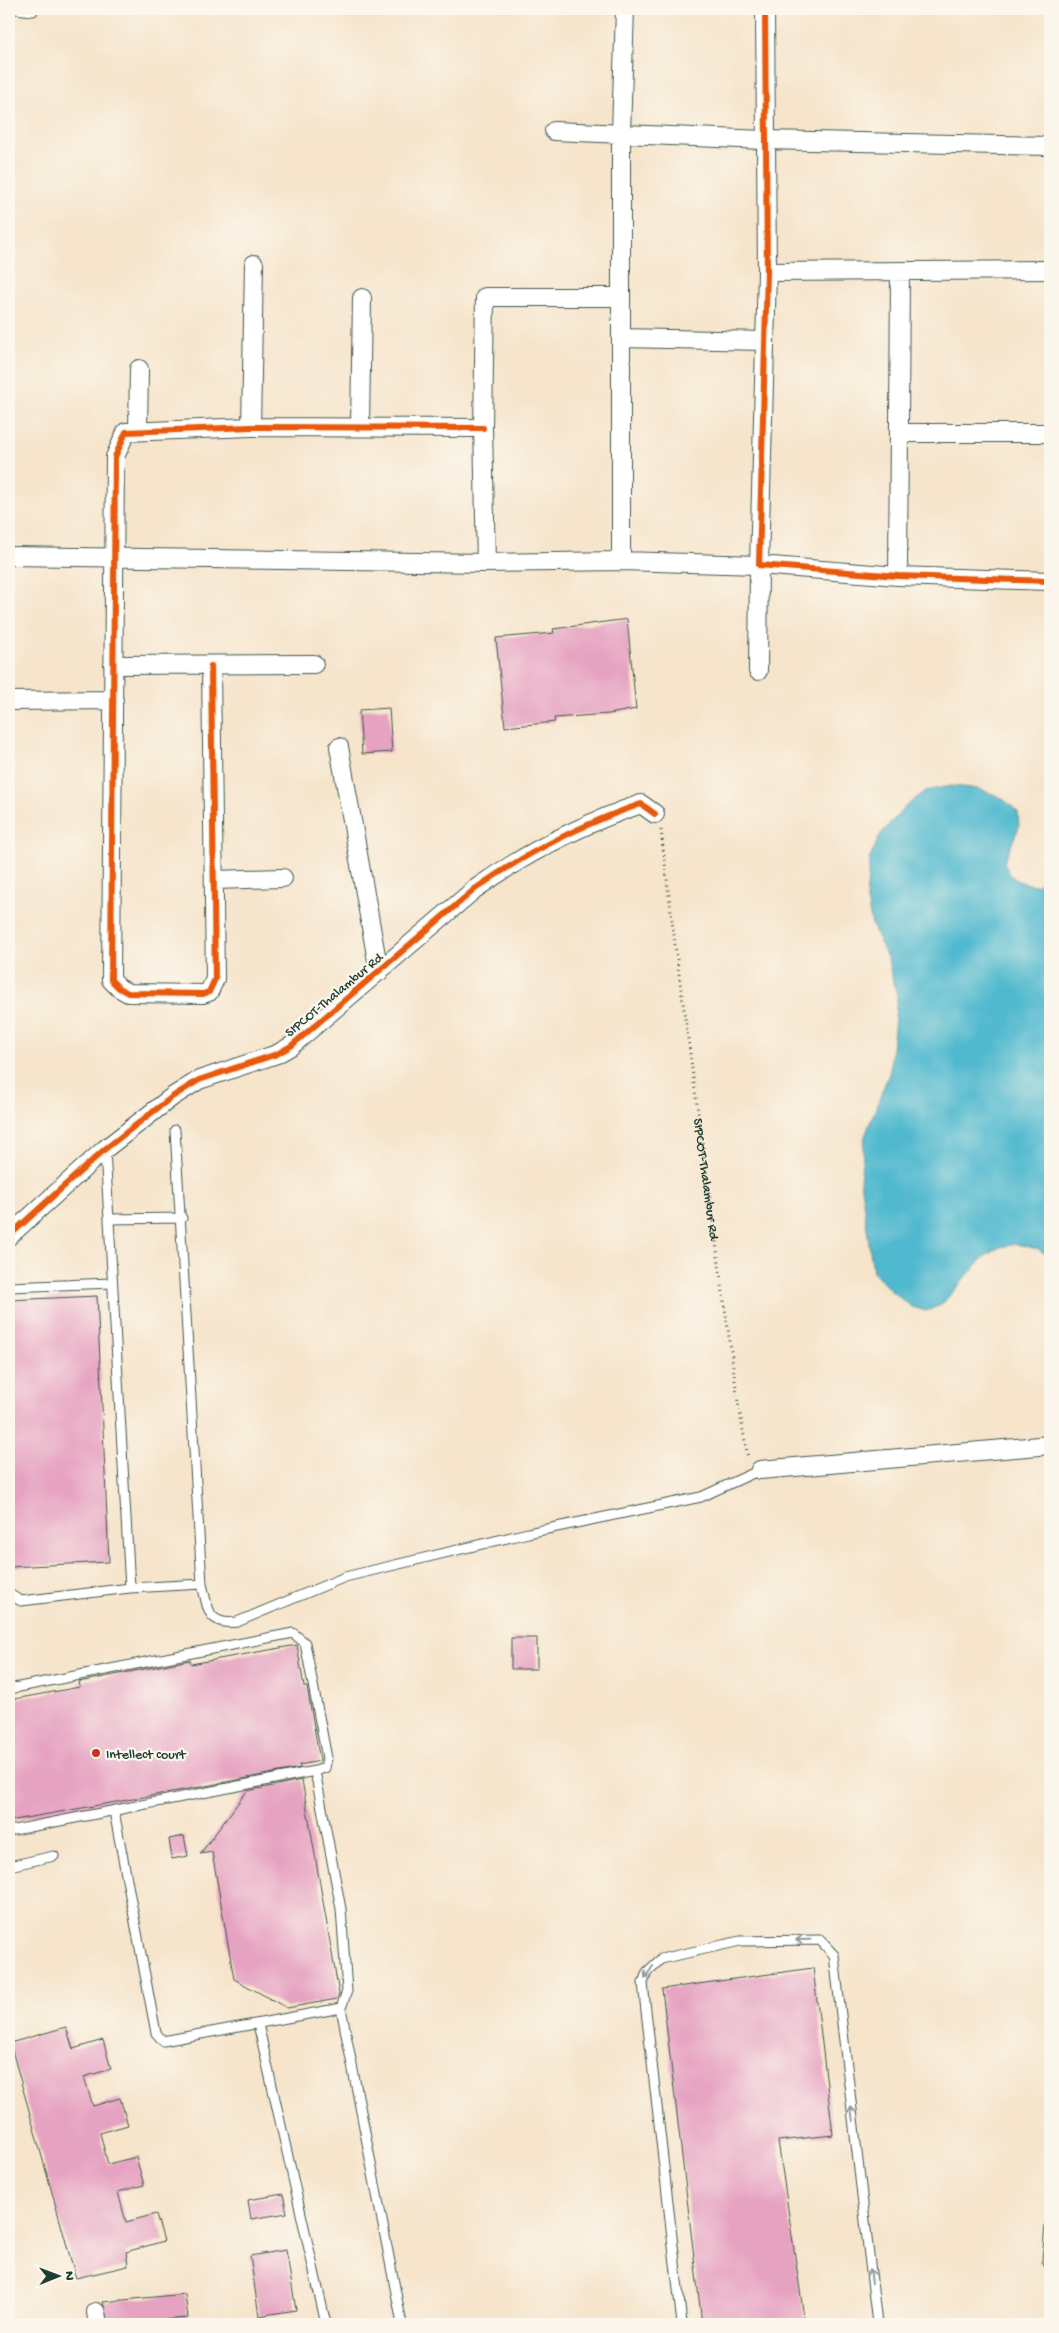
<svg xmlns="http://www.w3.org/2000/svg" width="1059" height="2333" font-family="'Gochi Hand',sans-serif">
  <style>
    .water { fill: #51b9cf; stroke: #387b82 }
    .building { fill: #e6a2c1 }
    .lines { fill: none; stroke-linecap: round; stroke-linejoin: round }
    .service-casing { stroke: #3f564b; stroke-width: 11 }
    .minor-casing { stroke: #3f564b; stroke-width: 20 }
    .path { stroke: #3f564b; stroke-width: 3; stroke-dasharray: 1 4; stroke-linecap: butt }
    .service { stroke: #fff; stroke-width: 9 }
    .minor { stroke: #fff; stroke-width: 18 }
    .cycleway-casing { stroke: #fbf7ec; stroke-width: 9 }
    .cycleway { stroke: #e8590c; stroke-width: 6 }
    .oneway { stroke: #8f9e9a }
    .poi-dot { fill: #c8321e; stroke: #fbf7ec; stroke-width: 2 }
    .labels { text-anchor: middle; stroke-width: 4.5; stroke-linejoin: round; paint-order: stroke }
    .street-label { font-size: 14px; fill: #1f3d34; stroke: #fbf7ec }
    .poi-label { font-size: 14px; fill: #1f3d34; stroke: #fbf7ec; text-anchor: start }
  </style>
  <rect width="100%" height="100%" fill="#fbf7ec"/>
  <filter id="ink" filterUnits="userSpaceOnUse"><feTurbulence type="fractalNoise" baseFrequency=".02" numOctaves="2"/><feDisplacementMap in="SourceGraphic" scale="10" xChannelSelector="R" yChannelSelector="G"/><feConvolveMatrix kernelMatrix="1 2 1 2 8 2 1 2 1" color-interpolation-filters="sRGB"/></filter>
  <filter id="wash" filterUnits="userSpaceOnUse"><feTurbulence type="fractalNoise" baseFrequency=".0096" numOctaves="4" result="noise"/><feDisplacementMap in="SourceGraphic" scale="20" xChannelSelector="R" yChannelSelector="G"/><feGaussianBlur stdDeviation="1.12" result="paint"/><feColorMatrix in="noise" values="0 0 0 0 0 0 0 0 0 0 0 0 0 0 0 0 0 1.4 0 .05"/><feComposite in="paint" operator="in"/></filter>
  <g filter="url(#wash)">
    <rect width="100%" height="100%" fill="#f6e4cb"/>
    <path class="water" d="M951,786C979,788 998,791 1018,812L1019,827L1004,862C1010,879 1018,883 1036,885L1050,874V1257L1038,1249L1016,1244L1000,1247L984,1257L941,1305L926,1311L912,1307L891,1291L873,1272L860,1180L865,1136L890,1071L897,996L888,960L872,925L866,896L870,858L880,835L905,807L925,791Z"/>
    <g id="blocks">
      <path class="building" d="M627,619L636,709L609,714L554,718L555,722L505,727L496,638L554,633L553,629Z
        M389,708L392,752L362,754L359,710Z
        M97,1296L109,1562L9,1567V1300Z
        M511,1638H537V1669H511Z
        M297,1645L304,1687H307L320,1761L299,1765L300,1768L200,1787L9,1821V1700L80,1687L79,1682L190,1660L191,1664Z
        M302,1780L339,1994L337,1999L287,2008L234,1979L212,1852L200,1854L247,1791Z
        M184,1836L188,1856L172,1859L169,1839Z
        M813,1968L833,2135L778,2141L805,2324H702L662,1989Z
        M66,2027L73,2049L103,2040L111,2069L84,2077L93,2106L120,2098L128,2125L100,2133L108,2164L136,2157L144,2185L118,2192L126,2222L156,2214L164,2241L126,2252L128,2266L76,2278L10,2043Z
        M283,2194L287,2213L251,2219L248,2200Z
        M286,2250L296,2310L259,2316L250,2256Z
        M185,2294L188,2318L108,2324L103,2302Z"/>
    </g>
  </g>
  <g filter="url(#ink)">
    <use href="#blocks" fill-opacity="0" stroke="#3f564b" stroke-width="1"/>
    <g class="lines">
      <defs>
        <path id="service" d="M16,9L33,11L34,9
          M105,1150L130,1588L202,1584L175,1130
          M109,1219L182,1218
          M9,1287L112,1283
          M202,1584C208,1608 207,1626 237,1622L345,1577L528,1533L701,1497L760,1470
          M9,1594L21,1601L130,1588
          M9,1689L293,1633L305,1643L327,1758L325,1768L315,1771L9,1831
          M315,1771L341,1909L347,1991L341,2008L402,2324
          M114,1811L156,2033L163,2041L341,2008
          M9,1866L54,1856
          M258,2024L326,2324
          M1050,2225L1047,2261L1050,2266
          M682,2324L645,2002L643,1983L647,1972L661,1959L740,1941L820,1940L834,1955L877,2324"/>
        <path id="minor" d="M765,9L767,272L759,565L898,576L1050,581
          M554,131L764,140L1050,146
          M767,272L1050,270
          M621,338L765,341
          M251,427L254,264
          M360,427L362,298
          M138,430L139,369
          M899,433H1050
          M9,556L486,563L621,561V132L625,9
          M621,561L759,565L758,671
          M486,563L483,428L485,297H621
          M898,576L900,271
          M113,665L314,664
          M211,666L215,979L209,992L203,994L128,993L119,988L111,980L115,457L126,432L251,427L483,428
          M9,701L114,700
          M339,747L379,972
          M215,880L283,878
          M9,1236L105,1149L172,1097L199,1080L277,1054L291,1046L475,889C525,854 582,824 641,804L655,814
          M760,1470L1050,1445
          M96,2312L98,2324"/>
      </defs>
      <use href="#service" class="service-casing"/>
      <use href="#minor" class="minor-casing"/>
      <path class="path" id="s1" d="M661,830L675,945L738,1402L748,1458"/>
      <use href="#service" class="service"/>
      <use href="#minor" class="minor"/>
      <defs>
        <path id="cycleway" d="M765,9L767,272L759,565L898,576L1050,581
          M211,666L215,979L209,992L203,994L128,993L119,988L111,980L115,457L126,432L251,427L483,428
          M9,1236L105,1149L172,1097L199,1080L277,1054L291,1046L475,889C525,854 582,824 641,804L655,814"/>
      </defs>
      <use href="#cycleway" class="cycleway-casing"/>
      <use href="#cycleway" class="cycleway"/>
    </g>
    <defs><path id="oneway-shaft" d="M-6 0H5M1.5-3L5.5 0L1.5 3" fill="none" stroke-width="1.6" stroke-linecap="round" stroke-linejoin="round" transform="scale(1.25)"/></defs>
    <g class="oneway">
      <use href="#oneway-shaft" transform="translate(803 1940) rotate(179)"/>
      <use href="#oneway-shaft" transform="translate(649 1972) rotate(124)"/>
      <use href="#oneway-shaft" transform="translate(852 2114) rotate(-97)"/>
      <use href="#oneway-shaft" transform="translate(871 2276) rotate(-97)"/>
    </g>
  </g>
  <circle class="poi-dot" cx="96" cy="1753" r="5"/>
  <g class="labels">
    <g class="street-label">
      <text transform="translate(333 994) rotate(-40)" y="5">SIPCOT-Thalambur Rd</text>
      <text dy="5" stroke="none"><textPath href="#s1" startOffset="352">SIPCOT-Thalambur Rd</textPath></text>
    </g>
    <g class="poi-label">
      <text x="106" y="1758">Intellect court</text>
    </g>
  </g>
  <rect width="1059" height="2333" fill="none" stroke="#fbf7ec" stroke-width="30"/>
  <g transform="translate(58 2276) rotate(89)" stroke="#fbf7ec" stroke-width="4" paint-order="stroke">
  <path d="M0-4L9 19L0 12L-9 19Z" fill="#1f3d34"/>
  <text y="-8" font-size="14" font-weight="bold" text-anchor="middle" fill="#1f3d34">N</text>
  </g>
</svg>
